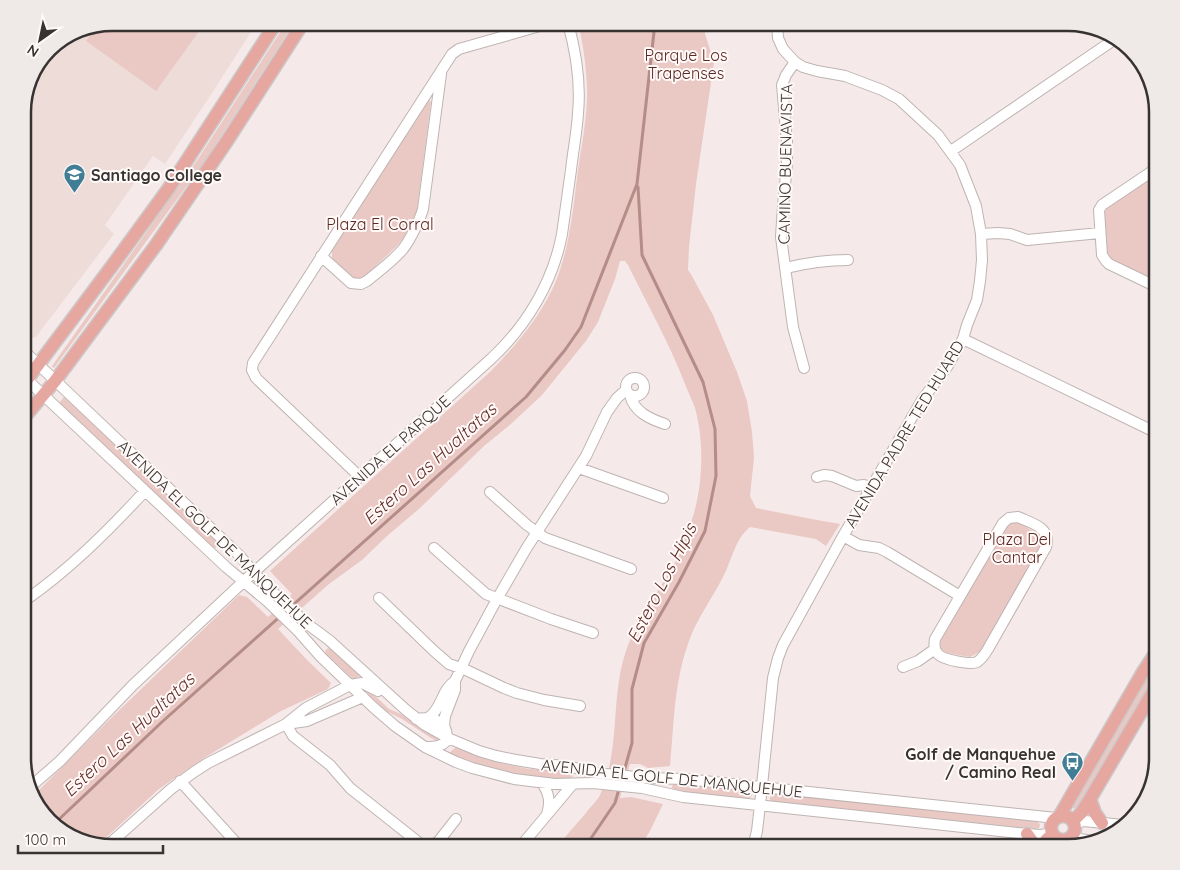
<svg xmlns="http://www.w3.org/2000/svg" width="1180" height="870" font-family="Quicksand,sans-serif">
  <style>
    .built { fill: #eedcd9 }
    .green { fill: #eac8c4 }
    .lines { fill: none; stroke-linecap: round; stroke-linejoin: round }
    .stream { stroke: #b48d88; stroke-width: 3 }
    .minor-casing { stroke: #beb4b2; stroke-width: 12 }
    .major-casing { stroke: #cbcaca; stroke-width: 15 }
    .minor { stroke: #fff; stroke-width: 10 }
    .major { stroke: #e6a7a1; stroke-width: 12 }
    .labels { text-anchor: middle; stroke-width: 4; stroke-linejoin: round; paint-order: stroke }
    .park-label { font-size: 16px; fill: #5c2823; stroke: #fff9f8 }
    .street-label { font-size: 16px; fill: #373332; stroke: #fff9f8 }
    .poi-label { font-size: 16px; font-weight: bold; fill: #373332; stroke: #fff9f8; text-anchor: start }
    .water-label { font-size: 18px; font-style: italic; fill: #652f2a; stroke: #fff9f8 }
    .rim { fill: none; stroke: #373332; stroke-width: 2.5 }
  </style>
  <rect width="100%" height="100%" fill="#f5eae9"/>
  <path class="built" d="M112,23H257L210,96L165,164L153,156L105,225L114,234L36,337L27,339L23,335V106L32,72L53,45Z"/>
  <path class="green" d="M112,23H205L156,91L86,41L94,29Z
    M286,23H294L205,161L54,368L52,366L198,159Z
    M578,23H706L705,34L714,62L696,184L689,247L688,270L692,276L713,315L737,372L747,401L752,432L754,458L750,496L756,508L817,520L840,524L826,546L816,539L750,527C735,539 732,560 723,577C712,599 697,618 689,641C674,681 674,725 670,766L648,768L640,764H630L620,798L631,797L663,804L650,831L640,847H557C566,836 576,824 586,813C590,807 597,801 600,795C621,750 610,698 626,651C637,617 663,587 679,555C682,549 683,541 686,534C689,527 692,520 694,513C703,481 704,440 695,408C692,400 688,392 685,384C669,342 647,304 628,265L625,261H620L615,279L598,322L586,341L542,395L512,423L484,446L420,508L387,536L362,560L329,584L278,629L308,661L331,683L328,689L281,711L204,758L159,789L100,843L57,829L32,797L109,720L239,595L247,597L268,617L292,594L289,591L270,571L491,371C514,347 536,322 551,292C569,256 573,210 578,170C582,143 588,114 587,87C586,65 583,43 578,23Z
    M429,100L431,102L417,211L404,237L397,246L363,278H353L332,259V249Z
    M1157,173V282L1111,259L1107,254L1104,214L1106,209Z
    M64,397L217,541L218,545L215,548L212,547L59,403Z
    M1014,521L1019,523L1041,536L1042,544L1039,552L981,651L970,657L947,653L941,649L940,642L1005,527L1010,523Z
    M328,648L332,649L361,676L353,679L326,654L325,651Z
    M1157,661V674L1079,808L1075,809L1072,807V804L1142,684Z
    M364,689H368L389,709L403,715L438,738L439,739V742L431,738L402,719L386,711L365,691Z
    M456,747L483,758L505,764L529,769L562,771L574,776L564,781L515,774L496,770L467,761L449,753Z
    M674,784L749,791L752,793C752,797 751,797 748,799L678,791L672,788V786Z
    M775,793L1014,819L1036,821L1039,823L1040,825L1039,828L1036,829L773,802L770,800V797Z"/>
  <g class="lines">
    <path class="stream" d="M54,824L163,721L526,397L565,350L581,327L637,184L655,23
      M585,847L615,803L632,743V689L644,643L679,582L705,531L716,476L715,429L703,382L642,255L638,187"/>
    <defs>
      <path id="minor" d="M795,62L786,75L782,85L787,142V164L783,206L781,237L793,327L804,368
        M951,151L1115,39
        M1157,168L1102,205L1099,210L1102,255L1106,261L1109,264L1157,287
        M981,234L998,233L1010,234L1027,240L1100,233
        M321,256L351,283L361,284L367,281C379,271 393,261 403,249C410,240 420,220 423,209L441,74
        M786,268C806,263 828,260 848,260
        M963,339L1157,433
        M23,350L239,555L263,583L306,623L329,640L406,710L425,725L448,738L479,751L496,756L516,760L540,764L567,766L596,773L646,778L685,779L1056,818
        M23,376L226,567L267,601L298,631L321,657L373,707L395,726L425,747L456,762L472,768L514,779L555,784L593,783L642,788L683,797L1027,834L1041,835L1053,833
        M626 387a9 9 0 1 1 18 0a9 9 0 1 1-18 0Z
        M630,395C634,412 650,419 665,424
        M579,468L663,498
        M360,477L256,378L252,370L253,363L452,54L459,49L550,23
        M817,477L824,475L832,476L856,486L864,485L872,487
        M490,492L527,525L545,538L631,569
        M1018,517C1033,524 1051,527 1046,547L988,649C985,654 982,659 977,662C971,665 943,660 938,654C934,650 934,644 935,639L1003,523L1009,518Z
        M843,536L859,545L879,548L887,552L960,596
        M434,548L486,594L551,619L593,633
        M379,598L434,651L449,664L466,670L504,688L517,693L544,700L580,706
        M23,602C69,570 107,532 145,491
        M903,667L918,661L935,649
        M429,717C442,709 441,690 455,681
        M416,719C433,716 448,721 447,740C442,747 434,747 426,747
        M286,724L293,736L330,765L350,788L418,842
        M286,724L307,721L363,697
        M444,726L445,716L455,690V681L469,651L497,599L526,549L586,456L607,412L617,398L626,390
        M180,781L240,847
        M542,783C549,793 551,802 547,814
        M29,788L60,761L133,685L243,582L492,358C527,325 553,282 562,234C565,213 568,191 571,170C573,151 577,132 578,113C581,82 576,52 568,23
        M1074,823L1084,821L1123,825
        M1070,838L1095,841
        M107,846L171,789L194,772L208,763L286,724L306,708L350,685L362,683L378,691
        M429,846L438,842L456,819
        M520,847L572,785
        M753,847L757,831L760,805L773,678L778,658L783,645L842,538L922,400L947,367L963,339L967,325L977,300L980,281L982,260L981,234L976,206L960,165L938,135L899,99L882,90L845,76L817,71L803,67L795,62L783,49L778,38L777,23"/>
      <path id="major" d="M23,385L112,266L169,188L276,23
        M23,419L55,381L156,245L227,141L303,23
        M1090,799L1095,813L1102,823
        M1051 828a12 12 0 1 1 24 0a12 12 0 1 1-24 0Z
        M1059,817L1143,672L1157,651
        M1073,821L1082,812L1090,799L1157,685
        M1027,834L1032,841L1034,847
        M1041,847L1047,839L1053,835"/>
    </defs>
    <use href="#minor" class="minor-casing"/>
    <use href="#major" class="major-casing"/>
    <use href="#minor" class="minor"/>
    <use href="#major" class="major"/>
  </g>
  <defs>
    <symbol id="school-pin" viewBox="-11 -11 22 30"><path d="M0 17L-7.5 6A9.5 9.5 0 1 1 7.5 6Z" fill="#417d95" stroke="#fff9f8"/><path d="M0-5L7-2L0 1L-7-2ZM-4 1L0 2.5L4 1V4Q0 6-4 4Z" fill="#fff"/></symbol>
    <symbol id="bus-pin" viewBox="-11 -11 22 30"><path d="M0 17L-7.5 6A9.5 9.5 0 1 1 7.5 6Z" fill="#417d95" stroke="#fff9f8"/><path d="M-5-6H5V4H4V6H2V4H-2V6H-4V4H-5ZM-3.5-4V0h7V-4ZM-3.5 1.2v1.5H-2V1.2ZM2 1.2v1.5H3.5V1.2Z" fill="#fff"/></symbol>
  </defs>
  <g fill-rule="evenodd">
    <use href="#school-pin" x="62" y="162" width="25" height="34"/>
    <use href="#bus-pin" x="1060" y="750" width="25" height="34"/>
  </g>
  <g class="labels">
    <g class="park-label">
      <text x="686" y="61">Parque Los<tspan x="686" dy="18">Trapenses</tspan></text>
      <text x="380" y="230">Plaza El Corral</text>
      <text x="1017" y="545">Plaza Del<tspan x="1017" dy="18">Cantar</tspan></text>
    </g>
    <g class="street-label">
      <text transform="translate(785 164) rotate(-89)" y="6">CAMINO BUENAVISTA</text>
      <text transform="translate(904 434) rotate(-59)" y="6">AVENIDA PADRE TED HUARD</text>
      <text transform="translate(390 450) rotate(-42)" y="6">AVENIDA EL PARQUE</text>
      <text transform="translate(215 534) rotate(44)" y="6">AVENIDA EL GOLF DE MANQUEHUE</text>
      <text transform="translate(672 778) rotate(6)" y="6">AVENIDA EL GOLF DE MANQUEHUE</text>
    </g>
    <g class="poi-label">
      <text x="91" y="181">Santiago College</text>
      <text x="1056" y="760" text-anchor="end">Golf de Manquehue<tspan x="1056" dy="18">/ Camino Real</tspan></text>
    </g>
    <g class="water-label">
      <text transform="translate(430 464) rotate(-42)" y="6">Estero Las Hualtatas</text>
      <text transform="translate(662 583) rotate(-63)" y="6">Estero Los Hipis</text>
      <text transform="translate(129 735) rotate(-43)" y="6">Estero Las Hualtatas</text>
    </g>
  </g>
  <path d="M0 0H1180V870H0ZM112 31H1068A81 81 0 0 1 1149 112V758A81 81 0 0 1 1068 839H112A81 81 0 0 1 31 758V112A81 81 0 0 1 112 31Z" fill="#efe9e8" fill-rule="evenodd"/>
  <path class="rim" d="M112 31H1068A81 81 0 0 1 1149 112V758A81 81 0 0 1 1068 839H112A81 81 0 0 1 31 758V112A81 81 0 0 1 112 31Z"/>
  <g transform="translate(40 40) rotate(213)" stroke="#fff9f8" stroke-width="4" paint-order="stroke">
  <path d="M0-4L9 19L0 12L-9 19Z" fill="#373332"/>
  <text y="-8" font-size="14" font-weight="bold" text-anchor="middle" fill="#373332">N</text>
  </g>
  <path d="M18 845v8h145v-8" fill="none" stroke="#373332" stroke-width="2.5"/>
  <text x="25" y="845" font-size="15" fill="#373332" stroke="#fff9f8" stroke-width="4" paint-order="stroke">100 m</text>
</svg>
